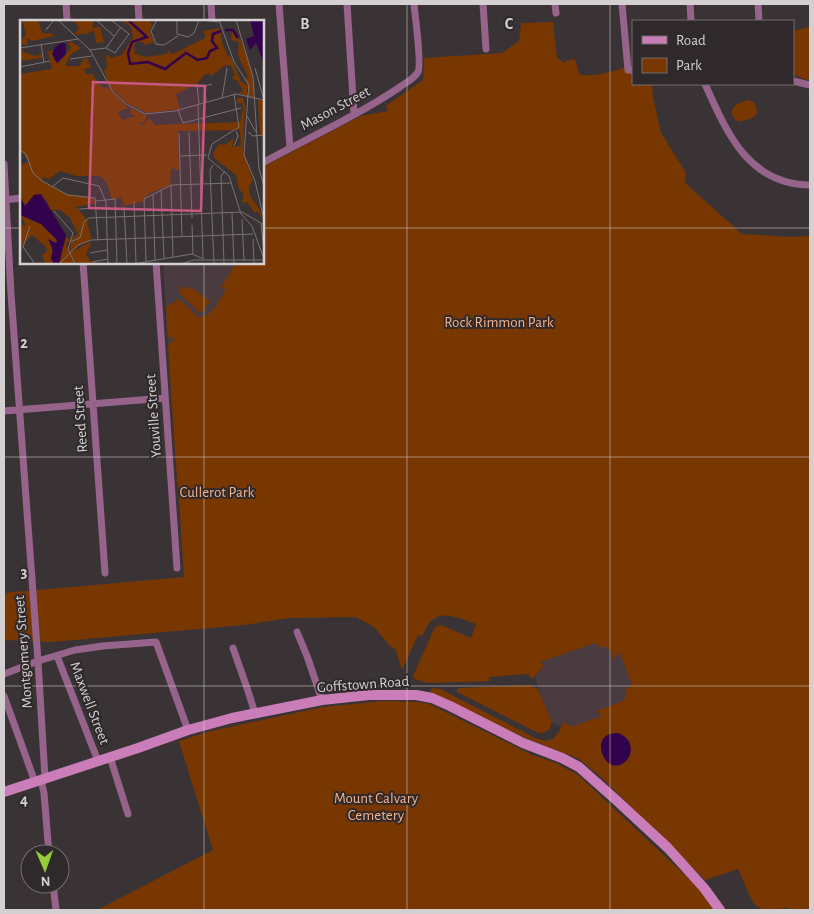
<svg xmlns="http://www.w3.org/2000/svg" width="814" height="914" font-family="'Alegreya Sans',sans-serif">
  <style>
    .built { fill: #493b3f }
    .green { fill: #783700 }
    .water { fill: #33024c }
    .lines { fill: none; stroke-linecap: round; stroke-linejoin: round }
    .minor { stroke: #96648a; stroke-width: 7 }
    .secondary { stroke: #cb7db9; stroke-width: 10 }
    .grid { fill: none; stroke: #d4d0d1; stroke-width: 1; stroke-opacity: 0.55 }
    .labels { text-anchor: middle; stroke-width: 4; stroke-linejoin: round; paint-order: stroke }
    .street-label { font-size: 15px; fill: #d4d0d1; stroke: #30292b }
    .park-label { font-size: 15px; fill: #f2b28b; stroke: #30292b }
    .inset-river { fill: none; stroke: #33024c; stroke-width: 2.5 }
    .inset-road { fill: none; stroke: #787273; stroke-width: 1 }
    .view { fill: #c85884; fill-opacity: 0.15; stroke: #c85884; stroke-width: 2.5 }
    .inset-edge { fill: none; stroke: #d4d0d1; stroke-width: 2.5 }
    .grid-label { font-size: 16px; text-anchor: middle; font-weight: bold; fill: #d4d0d1; stroke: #30292b; stroke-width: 4; stroke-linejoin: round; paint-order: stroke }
  </style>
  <rect width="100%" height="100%" fill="#3a3335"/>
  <path class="built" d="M163,263H252L232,327L175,338L168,346Z
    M595,643L634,645L631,704L623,701L596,711L602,716L571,727L565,722L560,726L552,723L541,697L535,677L544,666L539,662Z"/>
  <path class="green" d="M553,22L557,58L565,63V61L575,59L579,74C592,79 619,69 633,65V84H652L653,97L661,133L685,171L686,179L684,182L742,234L791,237L810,236V910H790L788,908L763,910L753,903L738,869L705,880L601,777L579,759L528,739L433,694L430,691L433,688L440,689L535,738L546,741L553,739L559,732L561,726L565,722L571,727L602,716L596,711L623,701C627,698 627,695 625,691L632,684L619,651L614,660L611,652L607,647H600L595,643L540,662L544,666L532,679L528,674L488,677L490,681L428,683L414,679L413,676L435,627L441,625L471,638L476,624C461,619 439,607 428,625C426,628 424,632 422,636L418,635L402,670L396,650L390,646L374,627L356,617L289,618L244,625L53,642L4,640V593L184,577L178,483L176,481L177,479L168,346L175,338L168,337L166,307L179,299L198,317C213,317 218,301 226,290L221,287L236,263L262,262L263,167L361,116L388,111L386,106L423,80L424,58L502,53L519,41L521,23Z
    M810,27V79L806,80L793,74V31Z
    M748,100L754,102C759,113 758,117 746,120C743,121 741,122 738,121C731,119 730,109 736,105C739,103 744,101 748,100Z
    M179,285L186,290L189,286L210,301L202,313L199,312L180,294L179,289Z
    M530,685L538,689L552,723L549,730L542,733L536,732L457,692V689L460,688Z
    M384,701L418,702L429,704L532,755L556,763L578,775L699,888L714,910H97L213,850L179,741L211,731L323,707Z"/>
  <path class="water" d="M618,733C621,734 623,735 625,737C632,742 633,755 626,761C607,779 590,740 610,734C613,733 616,733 618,733Z"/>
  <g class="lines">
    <path class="minor" d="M66,4L67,21
      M138,4L139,21
      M211,4L212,21
      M279,4L290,148
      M347,4L354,114
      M483,4L486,49
      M555,4L556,13
      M622,4L628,70H633
      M690,4L691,21
      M758,4L759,21
      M793,81L810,85
      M705,84C727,133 748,184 810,185
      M262,163C308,138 357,116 400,87C405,83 414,79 418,72C422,64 415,16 414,4
      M4,164L11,294L38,661L45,778
      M4,200L21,198
      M83,262L105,573
      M156,262L177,568
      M4,411L165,398
      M297,632L307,656L322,700
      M233,648L247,688L255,713
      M57,656L98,761
      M4,674L38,661L75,650L103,646L156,642L188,730
      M4,696L35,782
      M110,757L128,814
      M41,780L44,793L49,854
      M53,884L56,910"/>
    <path class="secondary" d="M4,792L138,748L188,730L232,718L322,700L369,695H416L432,698L450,706L523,743L562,758L579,767L614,798L668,848L704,888L720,910"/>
  </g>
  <path class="grid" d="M204,4V21M407,4V910M610,4V910M4,228H21M262,228H810M204,262V910M4,457H810M4,686H810"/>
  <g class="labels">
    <g class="street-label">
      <text transform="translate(335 108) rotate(-28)" y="5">Mason Street</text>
      <text transform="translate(153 416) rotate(-94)" y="5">Youville Street</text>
      <text transform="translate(80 419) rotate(-94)" y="5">Reed Street</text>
      <text transform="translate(23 652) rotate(-94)" y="5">Montgomery Street</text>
      <text transform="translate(363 684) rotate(-4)" y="5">Goffstown Road</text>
      <text transform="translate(90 703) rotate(69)" y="5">Maxwell Street</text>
    </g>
    <g class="park-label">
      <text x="499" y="327">Rock Rimmon Park</text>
      <text x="217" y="497">Cullerot Park</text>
      <text x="376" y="803">Mount Calvary<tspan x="376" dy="17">Cemetery</tspan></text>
    </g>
  </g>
  <g transform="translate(20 20)">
    <rect width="244" height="244" fill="#3a3335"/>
    <path d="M2,0H18L22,13L34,14L33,16L12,21L7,18L8,26L0,23L6,14ZM49,0H73V8L80,7L84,22L76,23L74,10L65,15L63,13L57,15L54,13L59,10L56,3ZM102,0H127L132,4L130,12L134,22L125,25L123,22H117L114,25L115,34L126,37L147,34L149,30L152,34L157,32L185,18L184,11L200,8L202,22L208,37H211L221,62L227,65V76L219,73L223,71L218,61L212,58L215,55L211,45L204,46L191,56L189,53L184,55L177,64L156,74L160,89L127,93L105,82L89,66L84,50L87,48L86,34L91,38L102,35L113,17L111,7ZM207,10L214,12L215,17L221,20L232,54L234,78H230L226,60L228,57L218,35L219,22L211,20L212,13ZM50,21L61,28L50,35L45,46H60L63,39L67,38L71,48L64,49L66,54H73L77,63L84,68L88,67L108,88L98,92L102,100L117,96L110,94V88L127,96L124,103L119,102L122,105L126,102L129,98L135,105L220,102L223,88L222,83H217V78H223L225,85L223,131L233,161L229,166L230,176L241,192L244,202L238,191L235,193L227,182H222L224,174L219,169L216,155L194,138L193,133L199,124L205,125L214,118L212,127L221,126L220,110L158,111L159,149L156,151L154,147L151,150L150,165L128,174L123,181L105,186L101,178L92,180L87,163L80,156H56L40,151L29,159L24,157L22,161L45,174L73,178L76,183L56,187L67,200L71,219L49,232L53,217L59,215L50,198L40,190H30L27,181L17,174L6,186L1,179L0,145L9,142L0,129V54L32,49L28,32L34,30L33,39L38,43L51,28L48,23ZM2,28L3,32L15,36L22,34V38L0,41ZM238,80L244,81V115L240,116ZM0,195L21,204L38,221L31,224L34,244H25L22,235L27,231L26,227L12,215L3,224L0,237V204L5,206V203ZM46,217L50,220L46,225L54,244H39ZM72,221L66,234L72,244L55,242L50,233Z" fill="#783700"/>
    <path d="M230,0H244V43L236,23L230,30L226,19L234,16ZM42,23L46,24V34L37,43L32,34L35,27ZM21,174L46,215L39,244H34L31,239L33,230L28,219L36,223L37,220L21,204L0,195V177L5,186L14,175Z" fill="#33024c"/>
    <path class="inset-river" d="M108,0L127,17L112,22L108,33L110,44L128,42L145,49L166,33L178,40L187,38L190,31L197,28L192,21L193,14L201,11M205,10H213L218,18"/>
    <path class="inset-road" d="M38,0L70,30L93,72L106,84L125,94L155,91L216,74L244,80M76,0L94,16M137,0L131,11L136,24L144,25L158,16M157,0V14L168,17L174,13L179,0M180,0L199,2M199,0L214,42L229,65L228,76M216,0L233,57L239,149L244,166M28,7L26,10L34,0M21,24L24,43M0,28L58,19M86,28L95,33L109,14L91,0M70,30L86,28L101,7M50,39L72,36M0,47L30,41M235,48L244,80M177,64L179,84M214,74L219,107L192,124L188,138L209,156L221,194L232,206L244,239M228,74L224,135L235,161L244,199M202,78L207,48M186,82L185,66L192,64M178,85L183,238M158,90L163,103L221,88M227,96L236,112M169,112L172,198M228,112L233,116L244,115M159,113L162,217M214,126L218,116L216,111M0,130L6,134L13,153L22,161L48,175L75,178L78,220M160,136L187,135M193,145L190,150L194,244M151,165L153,237M32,167L43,158L79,166L86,182L88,244M141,170L144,238M133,174L135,240M76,181L95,179L97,244M114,182L116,243M104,187L107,244M59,189L77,188M34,191L53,213L48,229L55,244M212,193L214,244M222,199L224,241M241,204L244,230M172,205L173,234M10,206L3,227L15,244M233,219L234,244M50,222L60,218L64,202L69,198L222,192L244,205M70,233L87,230M126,241L124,179L151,165L212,163M72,242L88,239M39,244L58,225L71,220L233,214M113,244L172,234L184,239M161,244L174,240H244M204,244L201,156L205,151"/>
    <path class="view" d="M73,62L185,66L181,191L69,188Z"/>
    <rect width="244" height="244" class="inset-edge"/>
  </g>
  <g class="grid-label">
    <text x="305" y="29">B</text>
    <text x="509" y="29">C</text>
    <text x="24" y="348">2</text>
    <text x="24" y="577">3</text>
    <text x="24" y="805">4</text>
  </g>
  <rect width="814" height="914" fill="none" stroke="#d4d0d1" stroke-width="10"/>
  <rect x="632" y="20" width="162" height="65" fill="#30292b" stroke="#726c6d"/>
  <rect x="642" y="36" width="25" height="8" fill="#cb7db9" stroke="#726c6d"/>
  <text x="676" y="45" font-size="15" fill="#d4d0d1">Road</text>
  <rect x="642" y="58" width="25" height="15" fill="#783700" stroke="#726c6d"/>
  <text x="676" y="70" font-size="15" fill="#d4d0d1">Park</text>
  <g transform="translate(45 869) rotate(178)"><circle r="24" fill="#30292b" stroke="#726c6d"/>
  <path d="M0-4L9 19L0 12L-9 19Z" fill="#96cc3a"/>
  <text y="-8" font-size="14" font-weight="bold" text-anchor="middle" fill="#d4d0d1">N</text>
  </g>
</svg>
